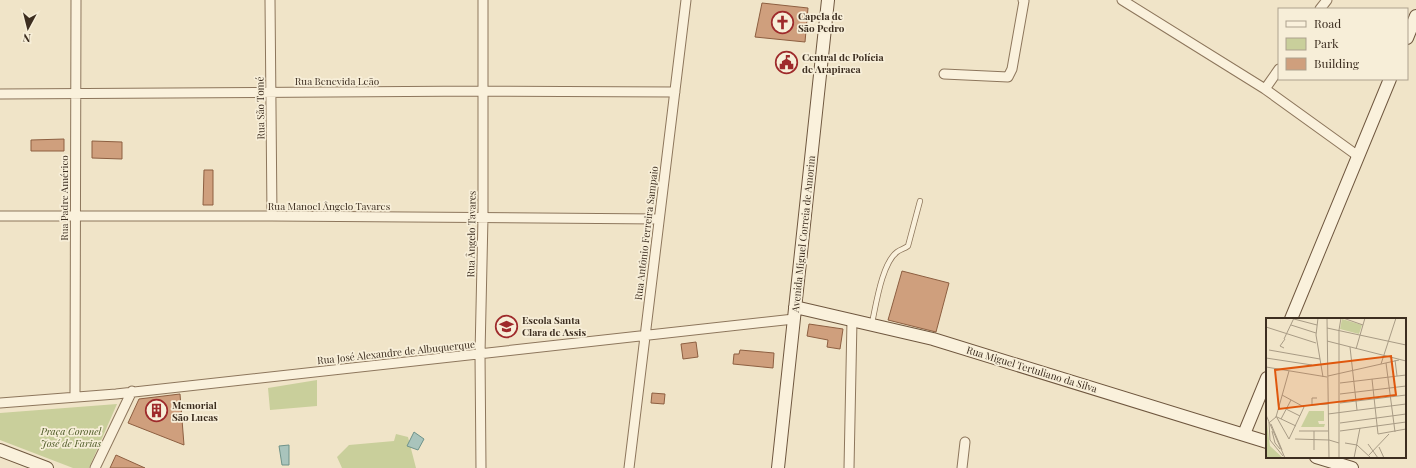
<svg xmlns="http://www.w3.org/2000/svg" width="1416" height="468" font-family="'Playfair Display',serif">
  <style>
    .green { fill: #c9cf9b }
    .water { fill: #a9c4bc; stroke: #6f938a }
    .building { fill: #cf9f7d; stroke: #8d5f41 }
    .lines { fill: none; stroke-linecap: round; stroke-linejoin: round }
    .lane-casing { stroke: #8d765c; stroke-width: 6 }
    .street-casing { stroke: #8d765c; stroke-width: 11 }
    .secondary-casing { stroke: #6f573f; stroke-width: 14 }
    .lane { stroke: #faf1dc; stroke-width: 4.5 }
    .street { stroke: #faf1dc; stroke-width: 9 }
    .secondary { stroke: #faf1dc; stroke-width: 12 }
    .labels { text-anchor: middle; stroke-width: 3.5; stroke-linejoin: round; paint-order: stroke }
    .poi-label { font-size: 10px; font-weight: bold; fill: #3d2e20; stroke: #f7eed8; text-anchor: start }
    .street-label { font-size: 10px; fill: #3d2e20; stroke: #f7eed8 }
    .park-label { font-size: 10px; font-style: italic; fill: #4d5a26; stroke: #f7eed8 }
    .inset-road { fill: none; stroke: #a89b85; stroke-width: 1 }
    .view { fill: #df570d; fill-opacity: 0.15; stroke: #df570d; stroke-width: 2 }
    .inset-edge { fill: none; stroke: #3d2e20; stroke-width: 2 }
  </style>
  <rect width="100%" height="100%" fill="#f0e4c8"/>
  <path class="green" d="M317,380V406L270,410L268,388Z
    M117,404L89,468H73L0,440V413Z
    M396,434L408,437L416,468H342L337,457L349,445L394,441Z"/>
  <path class="water" d="M414,432L424,439L418,450L407,446Z
    M289,445V465H282L279,446Z"/>
  <path class="building" d="M762,3L808,8L805,42L755,37Z
    M64,139V151H31V140Z
    M92,141L122,142V159L92,158Z
    M204,170H213V205H203Z
    M902,271L949,283L936,332L888,320Z
    M809,324L843,329L840,349L827,347L828,340L807,336Z
    M696,342L698,357L683,359L681,344Z
    M740,350L774,353L773,368L733,364L734,354H739Z
    M652,393L665,394L664,404L651,403Z
    M180,394L184,445L128,423L139,399Z
    M116,455L145,468H110Z"/>
  <g class="lines">
    <defs>
      <path id="lane" d="M872,323C876,305 882,263 897,252C901,249 904,249 908,246L920,201"/>
      <path id="street" d="M270,0L272,216
        M1122,0L1265,89L1358,156
        M1320,9L1327,0
        M944,74L1008,77L1012,69L1024,1L1023,0
        M1265,89L1279,69
        M0,94L482,91L675,92
        M0,216H272L659,219
        M75,396L76,0
        M0,403L116,394L794,319
        M95,468L132,391
        M481,468L480,354L483,217V0
        M629,468L686,0
        M849,468L852,320
        M962,468L965,442"/>
      <path id="secondary" d="M1407,38L1416,16
        M795,307L933,339L1267,442
        M1291,319L1390,79
        M1244,434L1267,378
        M0,450L47,468
        M1316,457L1352,468
        M778,468L828,0"/>
    </defs>
    <use href="#lane" class="lane-casing"/>
    <use href="#street" class="street-casing"/>
    <use href="#secondary" class="secondary-casing"/>
    <use href="#lane" class="lane"/>
    <use href="#street" class="street"/>
    <use href="#secondary" class="secondary"/>
  </g>
  <defs>
    <symbol id="church-ring" viewBox="-11 -11 22 22"><circle r="9.5" fill="#f7eed8" stroke="#9e2a2b" stroke-width="1.5"/><path d="M-1.2-6h2.4v3.5h3.3v2.4h-3.3V6h-2.4V-.1h-3.3v-2.4h3.3Z" fill="#9e2a2b"/></symbol>
    <symbol id="civic-ring" viewBox="-11 -11 22 22"><circle r="9.5" fill="#f7eed8" stroke="#9e2a2b" stroke-width="1.5"/><path d="M-.6-6.5H3V-4.5H.6V-3L4-1V1h2V6H-6V1h2V-1L-.6-3ZM-1.2 2.5V6h2.4V2.5Z" fill="#9e2a2b"/></symbol>
    <symbol id="school-ring" viewBox="-11 -11 22 22"><circle r="9.5" fill="#f7eed8" stroke="#9e2a2b" stroke-width="1.5"/><path d="M0-5L7-2L0 1L-7-2ZM-4 1L0 2.5L4 1V4Q0 6-4 4Z" fill="#9e2a2b"/></symbol>
    <symbol id="building-ring" viewBox="-11 -11 22 22"><circle r="9.5" fill="#f7eed8" stroke="#9e2a2b" stroke-width="1.5"/><path d="M-4-6H4V6H1V3H-1V6H-4ZM-2.5-4.3h1.7v1.8h-1.7ZM.8-4.3h1.7v1.8H.8ZM-2.5-1h1.7V.8h-1.7ZM.8-1h1.7V.8H.8Z" fill="#9e2a2b"/></symbol>
  </defs>
  <g fill-rule="evenodd">
    <use href="#church-ring" x="770" y="10" width="25" height="25"/>
    <use href="#civic-ring" x="774" y="50" width="25" height="25"/>
    <use href="#school-ring" x="494" y="314" width="25" height="25"/>
    <use href="#building-ring" x="144" y="398" width="25" height="25"/>
  </g>
  <g class="labels">
    <g class="poi-label">
      <text x="798" y="20">Capela de<tspan x="798" dy="12">São Pedro</tspan></text>
      <text x="802" y="61">Central de Polícia<tspan x="802" dy="12">de Arapiraca</tspan></text>
      <text x="522" y="324">Escola Santa<tspan x="522" dy="12">Clara de Assis</tspan></text>
      <text x="172" y="409">Memorial<tspan x="172" dy="12">São Lucas</tspan></text>
    </g>
    <g class="street-label">
      <text x="337" y="85">Rua Benevida Leão</text>
      <text transform="translate(260 108) rotate(-91)" y="4">Rua São Tomé</text>
      <text transform="translate(64 198) rotate(-90)" y="4">Rua Padre Américo</text>
      <text x="329" y="210">Rua Manoel Ângelo Tavares</text>
      <text transform="translate(646 233) rotate(-83)" y="4">Rua Antônio Ferreira Sampaio</text>
      <text transform="translate(471 234) rotate(-89)" y="4">Rua Ângelo Tavares</text>
      <text transform="translate(803 234) rotate(-84)" y="4">Avenida Miguel Correia de Amorim</text>
      <text transform="translate(396 352) rotate(-6)" y="4">Rua José Alexandre de Albuquerque</text>
      <text transform="translate(1032 369) rotate(17)" y="4">Rua Miguel Tertuliano da Silva</text>
    </g>
    <g class="park-label">
      <text x="71" y="435">Praça Coronel<tspan x="71" dy="12">José de Farias</tspan></text>
    </g>
  </g>
  <g transform="translate(1266 318)">
    <rect width="140" height="140" fill="#f0e4c8"/>
    <path d="M76,1L96,7L93,16L74,11ZM43,93H58V103H52L53,106H59L58,109H35ZM0,98L4,128L17,140H0Z" fill="#c9cf9b"/>
    <path class="inset-road" d="M52,0L50,17L57,59M61,0L63,140M77,0L97,7M28,1L51,7M25,7L50,15M0,9L50,25M61,10L140,27M18,21L28,0M61,23L140,43M84,29L91,92M18,30L14,28L19,21M90,31L99,0M3,32L54,41M0,40L46,47M129,42L131,58M120,45L129,114M115,46L130,0M0,49L61,59M62,58L133,42M106,61L112,116L140,111M74,65L140,57M74,76L140,68M51,80H46V87L62,86M74,85L140,77M20,91L34,98M62,96L140,86M0,97L19,140M10,98L23,121L38,89L16,77M11,99L30,108M15,101L25,82M3,104L4,122L17,138M4,104L10,99L23,53M74,105L140,96M5,106L16,132M6,113L9,125L14,131M33,113H62M48,113V132M74,113L140,104M29,121L63,122L73,125M79,125L91,127L105,140M102,126L112,140M113,129L118,140M103,137L123,116M73,140V12L75,0M88,140L94,110"/>
    <path class="view" d="M125,38L130,77L13,91L9,52Z"/>
    <rect width="140" height="140" class="inset-edge"/>
  </g>
  <rect x="1278" y="8" width="130" height="72" fill="#f7eed8" stroke="#ada18e"/>
  <rect x="1286" y="21" width="20" height="6" fill="#faf1dc" stroke="#ada18e"/>
  <text x="1314" y="28" font-size="12" fill="#3d2e20">Road</text>
  <rect x="1286" y="38" width="20" height="12" fill="#c9cf9b" stroke="#ada18e"/>
  <text x="1314" y="48" font-size="12" fill="#3d2e20">Park</text>
  <rect x="1286" y="58" width="20" height="12" fill="#cf9f7d" stroke="#ada18e"/>
  <text x="1314" y="68" font-size="12" fill="#3d2e20">Building</text>
  <g transform="translate(28 28) rotate(187)" stroke="#f7eed8" stroke-width="3" paint-order="stroke">
  <path d="M0-3L7 15L0 10L-7 15Z" fill="#3d2e20"/>
  <text y="-6" font-size="11" font-weight="bold" text-anchor="middle" fill="#3d2e20">N</text>
  </g>
</svg>
